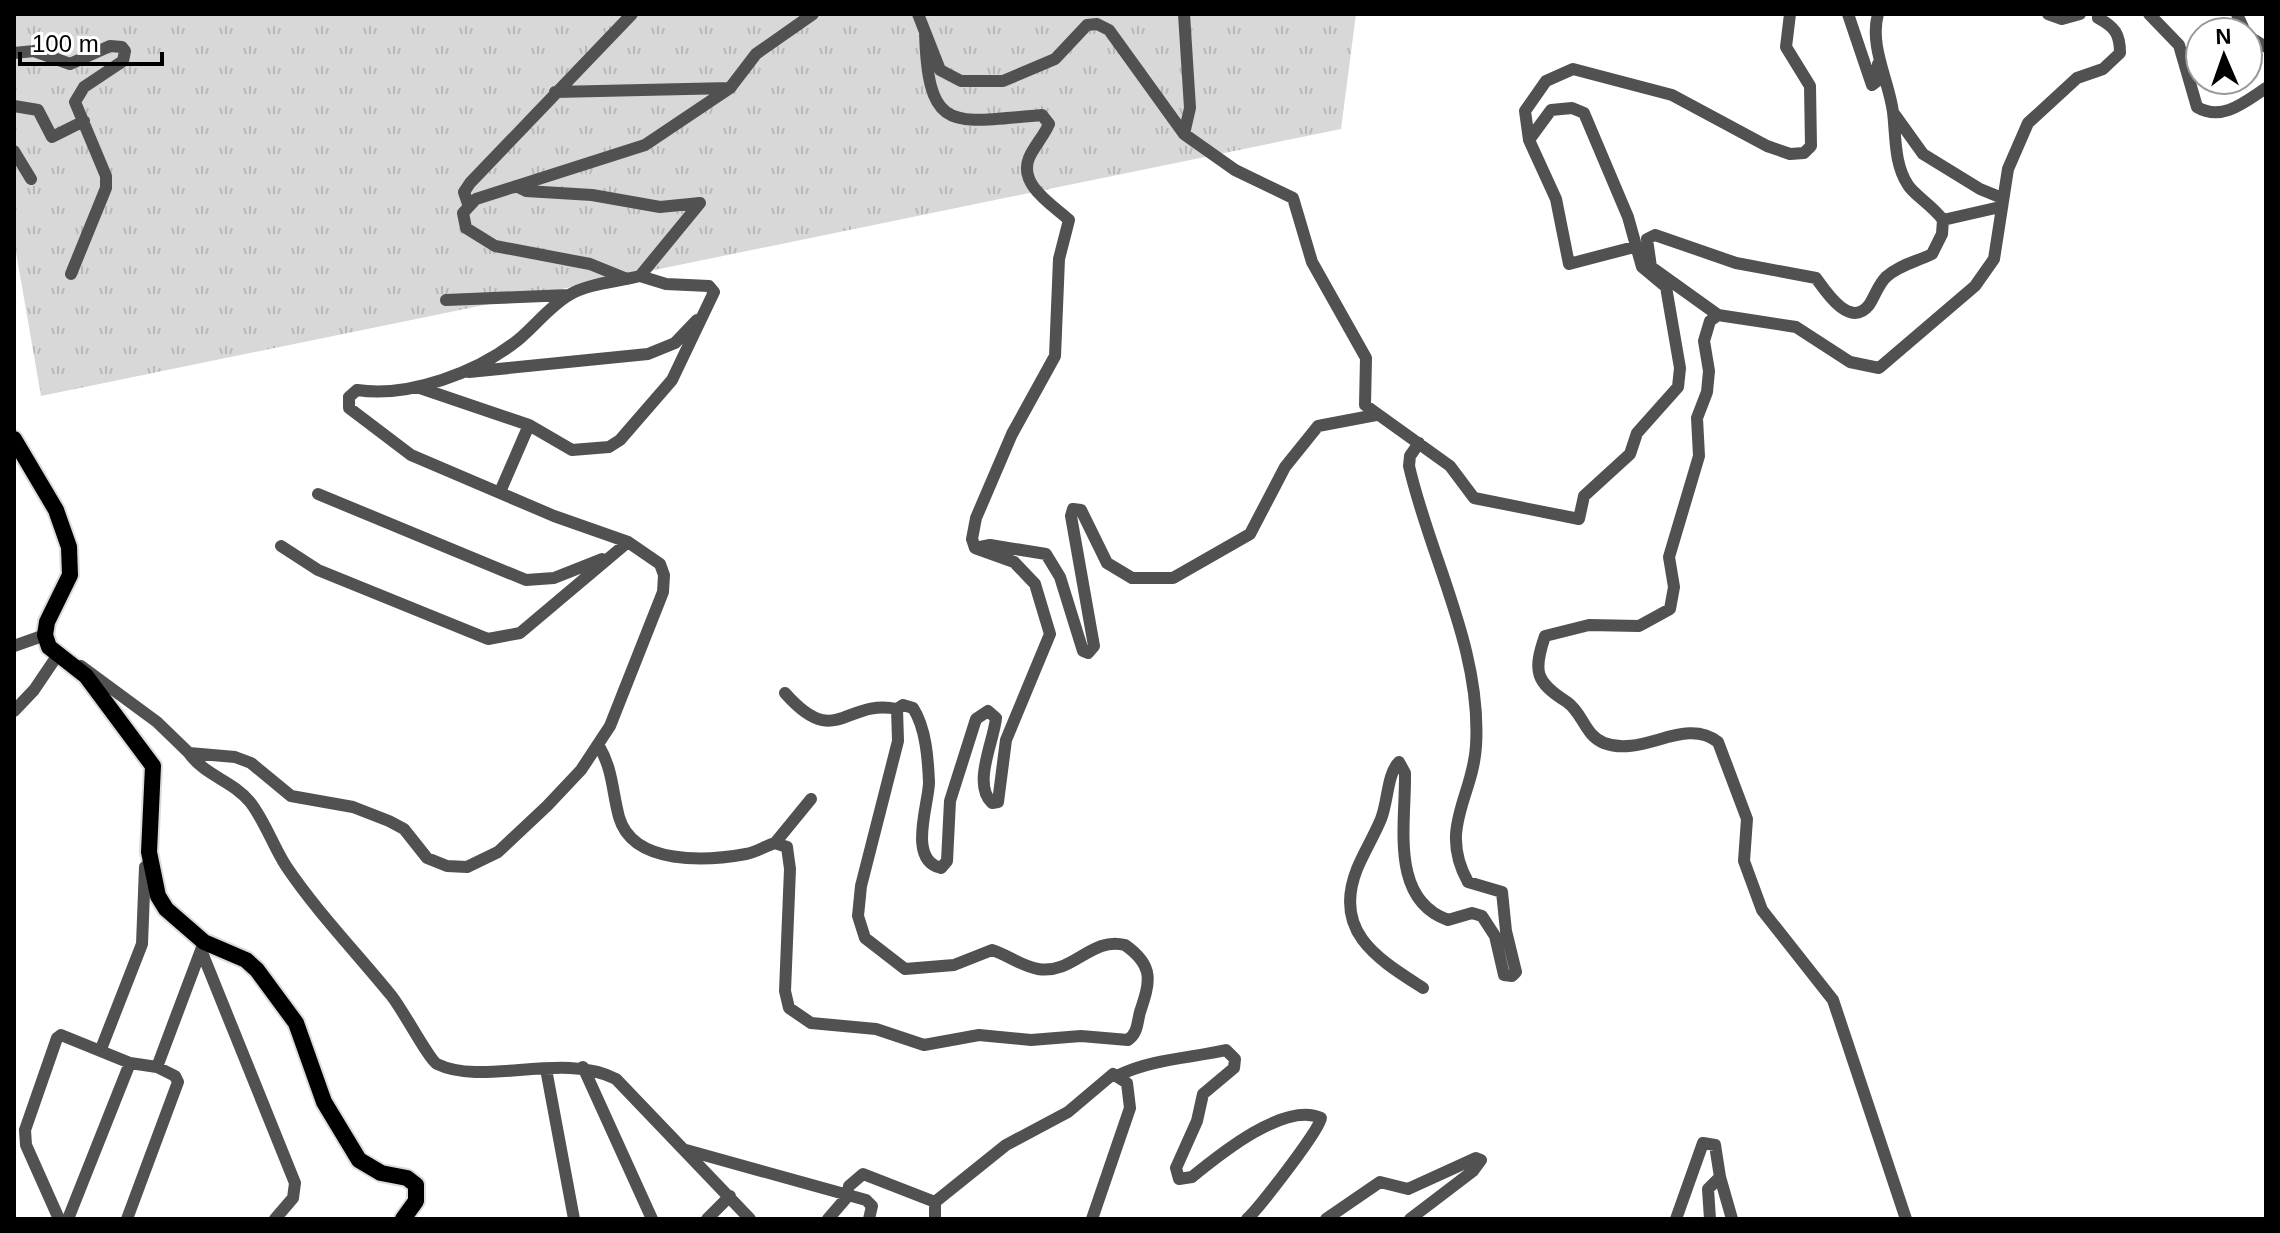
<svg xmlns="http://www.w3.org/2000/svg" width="2280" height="1233" font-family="Arial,sans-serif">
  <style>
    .grass { fill: url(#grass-tufts) }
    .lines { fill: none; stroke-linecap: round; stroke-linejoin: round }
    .major-casing { stroke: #dbdbdb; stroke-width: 20 }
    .minor { stroke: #515151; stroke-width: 12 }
    .major { stroke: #000; stroke-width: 16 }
  </style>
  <defs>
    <pattern id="grass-tufts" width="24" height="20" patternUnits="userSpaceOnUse" patternTransform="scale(2)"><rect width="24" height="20" fill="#d8d8d8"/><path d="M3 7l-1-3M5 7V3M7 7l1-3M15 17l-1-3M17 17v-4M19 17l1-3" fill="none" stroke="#b8b8b8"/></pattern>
  </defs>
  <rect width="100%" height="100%" fill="#fff"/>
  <path class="grass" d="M14,14H1356L1341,129L41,396L14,241Z"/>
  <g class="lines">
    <defs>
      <path id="major" d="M14,439L56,510L69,547L70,575L47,622L45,635L49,647L86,676L153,766L149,852L158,896L166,909L204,942L246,960L257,970L296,1023L324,1102L359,1160L381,1173L407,1178L416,1185V1201L403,1219"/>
    </defs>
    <use href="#major" class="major-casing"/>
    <path class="minor" d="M918,14L940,70L961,81H1003L1055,59L1087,25L1097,24L1109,30L1184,134L1235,170L1293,198L1312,262L1366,358L1365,405L1450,466L1474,498L1579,519L1584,496L1630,454L1637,433L1678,387L1680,368L1666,287L1642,267L1628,217L1584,113L1572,108L1551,110L1529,140L1556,199L1569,264L1634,247
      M1184,14L1190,108L1184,134
      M1848,14L1872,85L1876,82L1878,64
      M1878,14C1869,46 1889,81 1893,112C1896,137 1894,164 1908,185C1913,194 1933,206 1943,220L1942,234L1932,254C1916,262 1899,265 1886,277C1878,285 1875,296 1869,305C1850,329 1826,292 1816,278L1736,263L1655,235L1647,239L1651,267L1718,315L1796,327L1850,362L1879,368L1975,286L1994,259L2008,169L2028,123L2077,78L2103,69L2120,53C2120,34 2115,27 2098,18V14
      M2048,14L2062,19L2080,14
      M2149,14L2179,45L2197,107C2222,122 2245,102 2266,88
      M2237,14L2245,32
      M2248,36L2266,47
      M14,53L34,51L70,64L110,46L122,47L125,51L123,61L84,87L75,102L106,176V188L71,274
      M555,92L730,88
      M14,106L38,110L52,137L84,121
      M1895,115L1923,154L1980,189L2002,198
      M1529,140L1525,111L1546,81L1573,69L1672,95L1767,146L1790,154L1804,153L1811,146L1810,86L1786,47L1790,14
      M14,151L31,179
      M468,204L464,192L470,183L632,14
      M1943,220L2000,207
      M627,279L590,264L495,246L466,228L463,213L476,199L645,145L730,88L756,54L813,14
      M446,300L568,295
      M1718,315L1710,321L1704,341L1709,371L1707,392L1697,418L1699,456L1669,557L1674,587L1670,609L1639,626L1589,625L1545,636C1533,671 1535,682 1567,702C1583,713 1585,736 1604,743C1643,758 1684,716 1718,742L1747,819L1744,861L1762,910L1833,1000L1906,1219
      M469,372L648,354L675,343L697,320
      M417,387L529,425L572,450L609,447L620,440L672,380L714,292L709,286L666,284L640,276L700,203L660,207L592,195L526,191L516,186
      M1419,443L1410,456L1409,466C1430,558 1482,649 1476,746C1473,797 1438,828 1468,882L1502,892L1506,931L1516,972L1512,976L1504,975L1495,936L1482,916L1472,913L1448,920C1389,899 1406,823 1405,773L1399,762C1387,774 1388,802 1381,819C1374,836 1364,852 1357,869C1332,932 1378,959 1423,988
      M500,492L529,425
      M318,494L526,580L554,578L602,559
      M281,546L318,570L488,639L520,633L628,542
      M980,547L990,545L1046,554L1060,577L1083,651L1088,653L1094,646L1071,516L1073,509L1081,510L1107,563L1132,578H1173L1250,534L1285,467L1318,426L1376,415
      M14,646L45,635
      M81,666L157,722L189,753L235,757L251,763L291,796L353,807L389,821L404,829L427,858L447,866L467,867L498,852L547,806L581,770L610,726L663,592L664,575L660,564L628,542L554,516L411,455L349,408V397L357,390C409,398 478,372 518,340C535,326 550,306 569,295C589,283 617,282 640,276
      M785,693C836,751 845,698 897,709
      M14,711L34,690L59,653
      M599,746C613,770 612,791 619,817C633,866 708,861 746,854C757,852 765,846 775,843L787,847L790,869L785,991L789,1008L811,1023L876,1029L924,1045L979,1035L1031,1040L1081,1036L1128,1040C1138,1033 1137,1023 1140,1012C1150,982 1155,966 1125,945C1091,936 1073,975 1038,969C1021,966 1008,955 992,950L954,965L905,969L865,938L858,916L861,886L898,741L897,709L903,705L913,708C926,728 928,759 929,782C929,804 907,860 941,868L947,861L950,801L976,719L988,711L996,718C994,741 972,784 992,803L998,802L1006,740L1050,634L1035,584L1014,562L975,548L972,539L976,518L1012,434L1055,356L1059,259L1069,220C1053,205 1018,185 1029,158C1034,146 1044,136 1049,124L1042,115C953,122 928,136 925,32
      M189,753C205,776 232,780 250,802C265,821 273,846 286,866C317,912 355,951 390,994C401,1006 429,1060 437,1064C484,1087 562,1051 616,1079L750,1219
      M775,843L811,799
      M204,942L201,950L295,1183L293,1198L275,1219
      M101,1049L142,944L145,867L150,864
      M157,1067L201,950
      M583,1067L652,1219
      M546,1069L574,1219
      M1119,1075C1152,1059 1191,1058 1226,1050L1235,1059L1234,1068L1203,1094L1197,1121L1176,1168L1179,1179L1192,1177C1219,1155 1285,1101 1321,1118C1322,1127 1259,1208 1247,1219
      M686,1150L866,1200L872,1206L869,1219
      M59,1219L26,1145L25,1130L57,1038L61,1035L130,1063L157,1067L175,1076L178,1082L127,1219
      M68,1219L130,1063
      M707,1219L730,1196
      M828,1219L847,1197L849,1186L863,1174L935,1202L1006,1145L1068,1112L1113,1074L1127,1083L1130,1108L1092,1219
      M935,1219V1202
      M1326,1219L1380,1182L1408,1189L1476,1158L1481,1160L1473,1171L1410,1219
      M1676,1219L1703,1143L1715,1145L1720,1177
      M1710,1219L1708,1189L1720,1177L1732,1219"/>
    <use href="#major" class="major"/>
  </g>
  <rect width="2280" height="1233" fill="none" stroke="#000000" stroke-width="32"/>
  <g transform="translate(2224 56) rotate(358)"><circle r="38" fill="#ffffff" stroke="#999999" stroke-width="2"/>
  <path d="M0-6L14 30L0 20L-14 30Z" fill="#000000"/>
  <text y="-12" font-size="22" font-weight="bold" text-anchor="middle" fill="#000000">N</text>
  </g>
  <path d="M20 52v12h142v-12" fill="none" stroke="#000000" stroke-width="4"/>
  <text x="32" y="52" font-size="24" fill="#000000" stroke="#ffffff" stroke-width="6" paint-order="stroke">100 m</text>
</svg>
